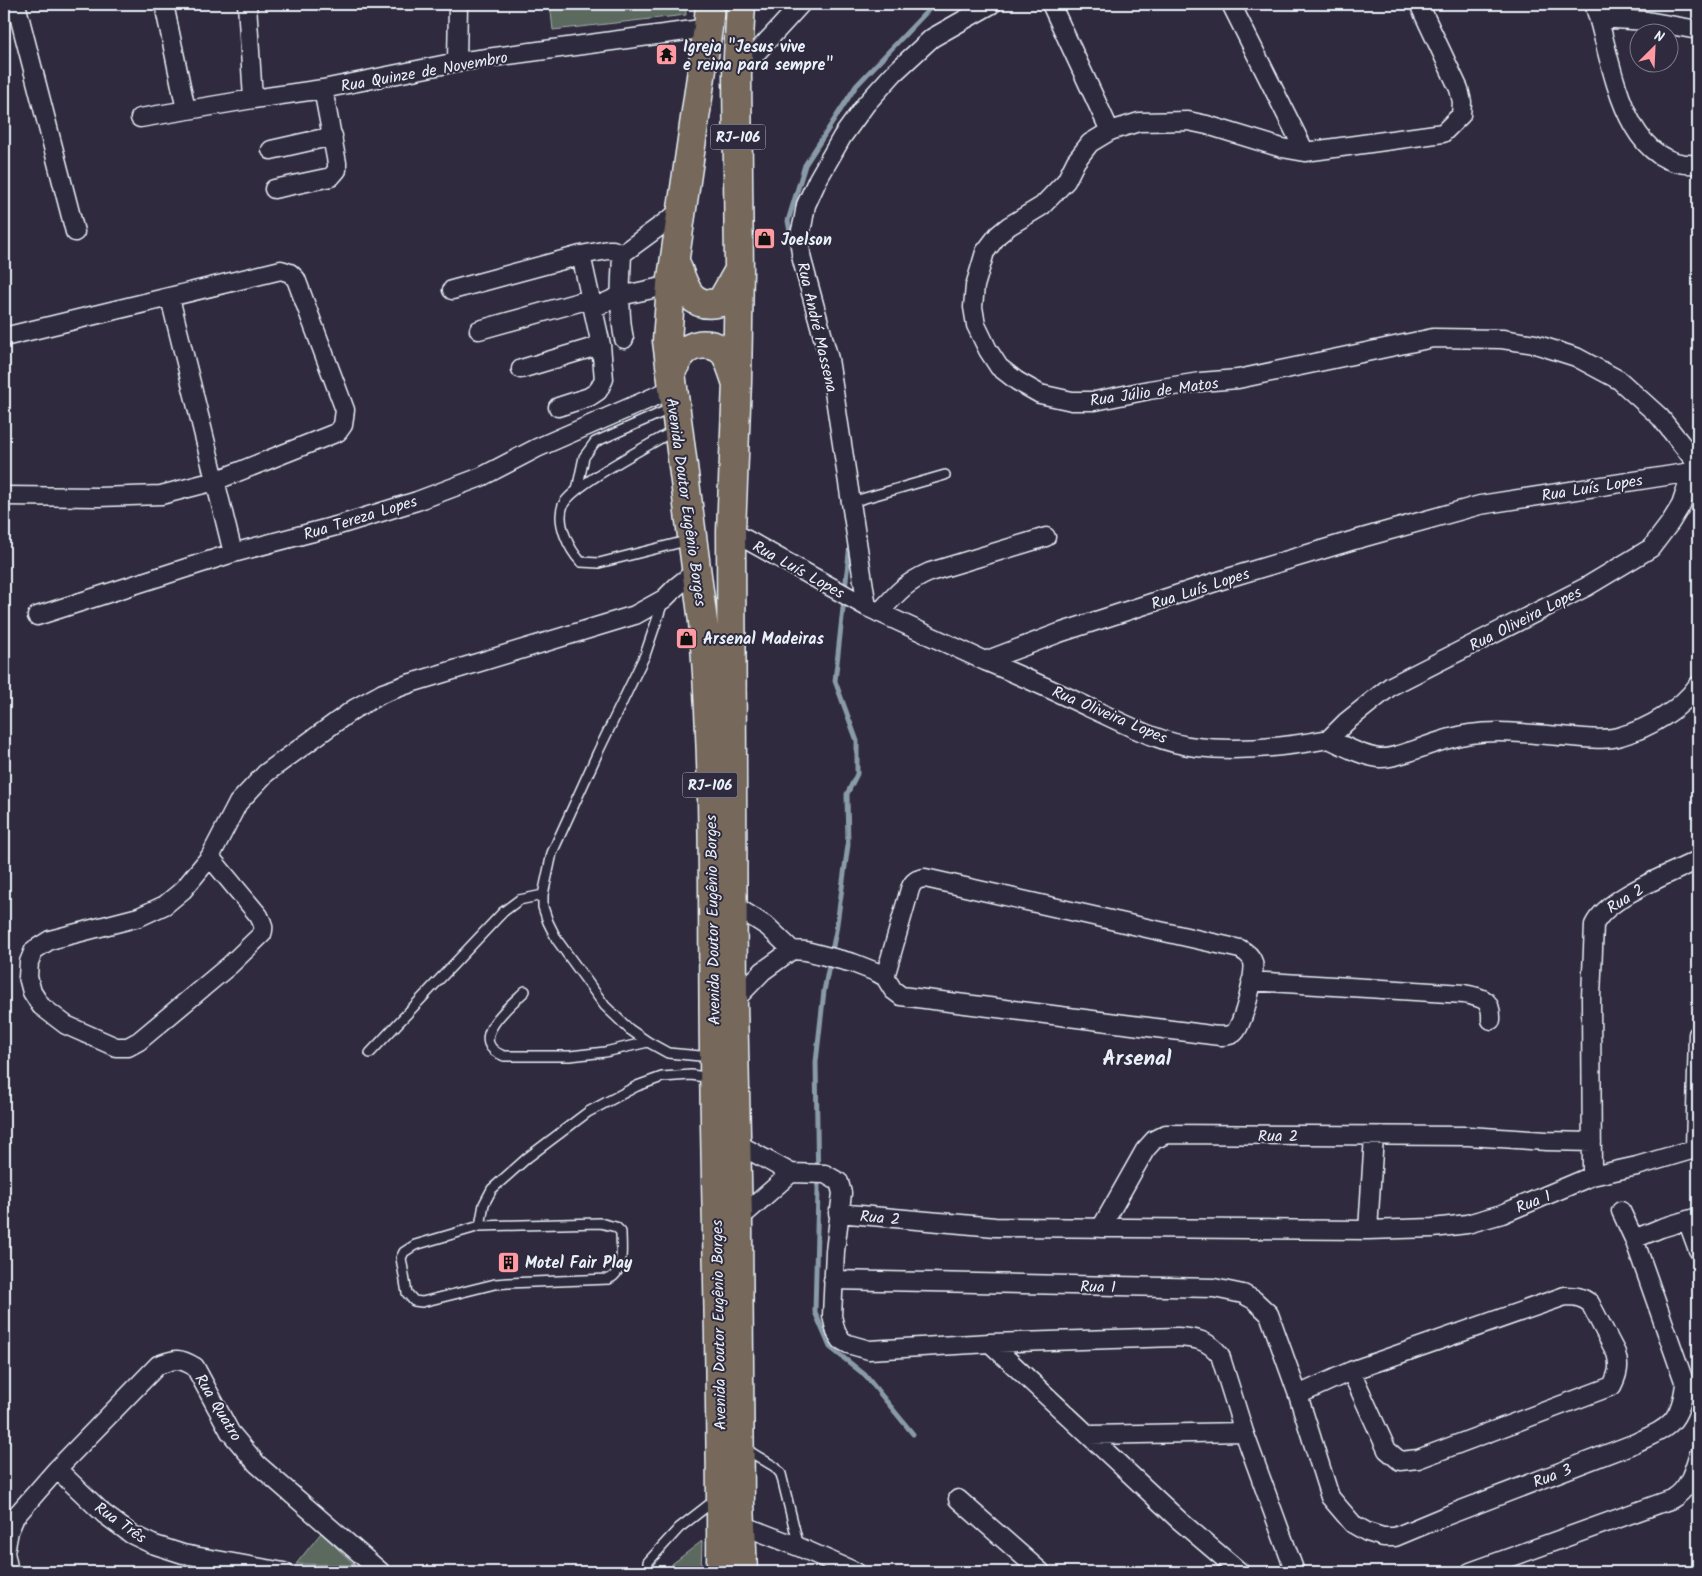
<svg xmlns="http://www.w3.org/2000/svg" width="1702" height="1576" font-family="Kalam,sans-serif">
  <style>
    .green { fill: #5c695f; stroke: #a2adac }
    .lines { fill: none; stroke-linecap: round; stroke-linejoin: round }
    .stream { stroke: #899aa9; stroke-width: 5 }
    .service-casing { stroke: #e8f1f8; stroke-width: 12 }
    .minor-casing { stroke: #e8f1f8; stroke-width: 21 }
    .trunk-casing { stroke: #e8f1f8; stroke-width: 31 }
    .service { stroke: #2f2a3d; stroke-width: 9 }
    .minor { stroke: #2f2a3d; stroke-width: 18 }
    .trunk { stroke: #76695c; stroke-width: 28 }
    .labels { text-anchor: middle; stroke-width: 4; stroke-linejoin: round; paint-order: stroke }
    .shield { fill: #2f2a3d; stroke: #b0b5c0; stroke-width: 1 }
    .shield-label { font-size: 15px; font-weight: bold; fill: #e8f1f8 }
    .poi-label { font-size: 16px; font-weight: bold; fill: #e8f1f8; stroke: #2f2a3d; text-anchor: start }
    .street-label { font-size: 16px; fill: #e8f1f8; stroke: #2f2a3d }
    .district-label { font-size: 21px; font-weight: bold; fill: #e8f1f8; stroke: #2f2a3d }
  </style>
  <rect width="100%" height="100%" fill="#2f2a3d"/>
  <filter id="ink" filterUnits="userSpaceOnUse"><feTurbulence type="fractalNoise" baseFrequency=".02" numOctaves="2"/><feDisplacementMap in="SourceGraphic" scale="10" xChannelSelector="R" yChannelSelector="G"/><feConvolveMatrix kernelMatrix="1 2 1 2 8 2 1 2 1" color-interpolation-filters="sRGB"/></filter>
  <g filter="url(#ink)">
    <path class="green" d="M550,4H685L686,15L553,30Z
      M321,1533L355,1565L296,1564Z
      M702,1541L701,1572H672V1564Z"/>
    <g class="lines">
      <path class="stream" d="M792,242L788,221L805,165L856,86L934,4
        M845,590L850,544
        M844,599L835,681L857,741V774L847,794L848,845L836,931L824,991L816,1062L818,1190L815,1312L830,1347L865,1375L913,1434"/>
      <defs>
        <path id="service" d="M675,430C653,443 572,485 563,505C556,523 569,549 581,562L599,563L690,540
          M577,490L584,457L595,442L672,408
          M851,502L945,475
          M664,599L645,655L598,752L552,853L543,895V907L548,922L557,940L605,1006L629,1029L648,1042L668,1053L711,1057
          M525,991C511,1005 464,1041 504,1056H570L605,1052L648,1042
          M370,1053L503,912L519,900L543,895
          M600,1223L616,1227L621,1232C621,1247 625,1272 609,1279L508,1283L495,1284L422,1302L414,1301L407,1293L401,1258L404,1252L415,1245L480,1226Z
          M480,1226L484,1204L492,1189L527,1158L588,1112L637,1086L662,1077L691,1075L712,1078
          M744,1448L775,1467L781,1474L799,1547
          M648,1572V1562L679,1528L715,1500"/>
        <path id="minor" d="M16,4L75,232
          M164,4L186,110
          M247,4L253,99
          M1051,4L1110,131
          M1231,4L1305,152
          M1419,4L1459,89L1462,102L1461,115L1443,133L1305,152L1282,148L1207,125L1188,121L1139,122L1110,131L1090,143L1076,161L1066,181L1042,206L1009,226L998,235L985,252L975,286L973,307L976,325L988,350L999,367L1017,381L1040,394L1072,401H1095L1149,390L1200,382L1238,379L1433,338L1502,339L1535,344L1576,357L1619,380L1660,417L1698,465
          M1594,4C1612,56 1621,171 1698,164
          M1599,18L1647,21L1698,30
          M457,62L458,4
          M737,74L801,4
          M140,118L253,99L323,89L457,62L708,28
          M271,150L333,136
          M274,189L331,177L337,170V163L323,89
          M622,254L682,210
          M452,290L581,255L608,250H613L622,254C621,283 618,310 624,339
          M170,298L233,553
          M593,308L620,296L671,285
          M479,330L590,299
          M4,337L281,270L290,273L296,279L345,410L343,425L338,432L215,481L161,495L98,497L4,496
          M521,369L601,345
          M558,407L589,397L598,391L604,379L601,345L581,255
          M1692,472L1681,505L1670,523L1651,548L1586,587L1391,686L1346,722L1329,739C1344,746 1362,756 1379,758C1390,759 1401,754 1412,751C1431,744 1450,737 1470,734C1504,729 1538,735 1572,737C1588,738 1606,741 1621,736C1650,728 1681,709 1698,685
          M731,531L867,607L985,661L1059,633L1231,577L1351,541L1480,505L1698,471
          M867,607L829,359L802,260L799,239L803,222L806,205L818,179L842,137L866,104L894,73L932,38L992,4
          M879,613C897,593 905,583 930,572L1046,537
          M37,616L233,553L336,526L417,501L481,477L537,448L672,389
          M985,661C1019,675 1053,690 1086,706C1121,722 1158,743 1196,747C1240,752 1286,747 1329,739
          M210,857L259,916C262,922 265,927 262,934L230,965L139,1041L128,1047H116L66,1025L41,1006L32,992L28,977L29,962L34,950L50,940L139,917L165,905L183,890L210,857L238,803L266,773L354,709L383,693L411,683L635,615L664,599L676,587L696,571
          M732,904L768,927L792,950L806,951L853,963L876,972L885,977L893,990L901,996L1196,1033C1207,1034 1225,1039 1234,1033C1243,1026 1256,973 1253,962C1251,956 1246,952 1240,949L925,878C917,879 913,881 910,889L885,977
          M1251,981L1464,994C1483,998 1492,999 1491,1020
          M733,1002L763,971L792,950
          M736,1143L791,1173L825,1174L839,1182L842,1193L835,1251L832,1316L836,1332L841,1340L848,1344L869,1350L990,1343L1177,1337C1196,1338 1208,1340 1220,1355L1244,1432L1295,1572
          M1695,1148L1698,1034
          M1592,1176L1591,997L1594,925C1607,897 1670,874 1698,860
          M838,1213L995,1227L1368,1230L1433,1228L1467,1224L1502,1214L1592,1176L1637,1166L1698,1148
          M738,1220L791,1173
          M1687,1220L1698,1250
          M1101,1228L1145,1150L1154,1140L1166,1134L1468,1136L1547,1141L1592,1142
          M1368,1230L1374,1136
          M1634,1239L1661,1228L1698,1217
          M833,1280L1214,1288L1243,1294L1254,1300L1269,1314L1298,1395L1330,1497L1353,1524L1367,1532L1383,1537H1395L1443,1517L1633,1444C1667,1428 1680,1425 1685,1384L1634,1239L1621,1211
          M990,1343L1180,1521L1240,1572
          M1298,1395L1351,1371L1565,1296C1576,1296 1582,1297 1590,1303L1616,1353C1620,1366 1618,1374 1612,1386L1418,1459L1400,1461L1387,1450L1351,1371
          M1089,1435L1244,1432
          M57,1469L104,1514L131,1534L152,1544L183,1554L284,1572
          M958,1499L1041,1572
          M742,1525L799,1547L856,1572
          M9,1572L5,1552L9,1531L15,1517L57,1469L158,1365C175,1359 179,1357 195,1367L230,1432L257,1464L381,1572
          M1470,1572L1672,1499C1688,1490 1693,1473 1698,1456"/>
        <path id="trunk" d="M710,4L708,28L671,285L667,341L703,622C716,766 712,912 714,1057C716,1228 722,1400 721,1572
          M741,4L737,74L739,271L737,382L731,531L733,1002L738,1220L740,1502L743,1572
          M675,261C684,285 689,311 721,302L738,272
          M671,372C674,367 677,360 681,355C691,342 716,340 726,355C730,362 733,373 736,381"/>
      </defs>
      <use href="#service" class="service-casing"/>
      <use href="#minor" class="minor-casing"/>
      <use href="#trunk" class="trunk-casing"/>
      <use href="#service" class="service"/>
      <use href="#minor" class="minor"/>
      <use href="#trunk" class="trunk"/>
    </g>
  </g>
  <defs>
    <symbol id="temple-square" viewBox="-11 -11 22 22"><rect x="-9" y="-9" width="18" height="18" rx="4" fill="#ff9aa2" stroke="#2f2a3d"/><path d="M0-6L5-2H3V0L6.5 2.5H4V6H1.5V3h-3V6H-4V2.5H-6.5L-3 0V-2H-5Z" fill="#111"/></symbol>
    <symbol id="shop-square" viewBox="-11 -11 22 22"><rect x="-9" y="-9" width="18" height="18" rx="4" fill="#ff9aa2" stroke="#2f2a3d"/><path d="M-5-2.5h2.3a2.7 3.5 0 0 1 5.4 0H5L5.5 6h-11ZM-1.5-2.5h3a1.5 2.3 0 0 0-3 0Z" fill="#111"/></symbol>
    <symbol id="building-square" viewBox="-11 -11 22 22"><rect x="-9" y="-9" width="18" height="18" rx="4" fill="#ff9aa2" stroke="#2f2a3d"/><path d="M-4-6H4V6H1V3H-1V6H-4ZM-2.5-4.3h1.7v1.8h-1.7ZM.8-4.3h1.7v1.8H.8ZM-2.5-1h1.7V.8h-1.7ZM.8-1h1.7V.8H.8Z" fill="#111"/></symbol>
  </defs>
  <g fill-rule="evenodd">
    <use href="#temple-square" x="654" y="42" width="25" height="25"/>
    <use href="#shop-square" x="752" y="226" width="25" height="25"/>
    <use href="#shop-square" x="674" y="626" width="25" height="25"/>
    <use href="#building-square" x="496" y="1250" width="25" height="25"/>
  </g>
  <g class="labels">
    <g class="shield">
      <rect x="710.5" y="124.5" width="55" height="25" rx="4"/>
      <rect x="682.5" y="772.5" width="55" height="25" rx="4"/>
    </g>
    <g class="shield-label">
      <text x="738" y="142">RJ-106</text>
      <text x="710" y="790">RJ-106</text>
    </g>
    <g class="poi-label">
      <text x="683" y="52">Igreja "Jesus vive<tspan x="683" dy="18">e reina para sempre"</tspan></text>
      <text x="781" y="245">Joelson</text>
      <text x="703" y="644">Arsenal Madeiras</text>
      <text x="525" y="1268">Motel Fair Play</text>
    </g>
    <g class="street-label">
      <text transform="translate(424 71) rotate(-10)" y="6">Rua Quinze de Novembro</text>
      <text transform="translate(818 327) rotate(77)" y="6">Rua André Massena</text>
      <text transform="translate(1154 391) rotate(-8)" y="6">Rua Júlio de Matos</text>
      <text transform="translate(1592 487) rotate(-9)" y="6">Rua Luís Lopes</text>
      <text transform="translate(687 502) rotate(82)" y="6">Avenida Doutor Eugênio Borges</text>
      <text transform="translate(360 517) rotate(-17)" y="6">Rua Tereza Lopes</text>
      <text transform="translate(799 569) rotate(29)" y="6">Rua Luís Lopes</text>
      <text transform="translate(1200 588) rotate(-18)" y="6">Rua Luís Lopes</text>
      <text transform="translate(1525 618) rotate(-27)" y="6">Rua Oliveira Lopes</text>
      <text transform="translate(1110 714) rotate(23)" y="6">Rua Oliveira Lopes</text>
      <text transform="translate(1625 898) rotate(-32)" y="6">Rua 2</text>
      <text transform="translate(712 920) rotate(-91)" y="6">Avenida Doutor Eugênio Borges</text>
      <text x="1278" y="1141">Rua 2</text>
      <text transform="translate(1533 1201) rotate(-22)" y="6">Rua 1</text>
      <text transform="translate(880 1217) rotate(5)" y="6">Rua 2</text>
      <text transform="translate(1098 1286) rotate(1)" y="6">Rua 1</text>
      <text transform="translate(718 1325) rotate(-91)" y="6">Avenida Doutor Eugênio Borges</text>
      <text transform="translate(219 1407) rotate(59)" y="6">Rua Quatro</text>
      <text transform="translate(1552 1475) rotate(-21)" y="6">Rua 3</text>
      <text transform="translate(121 1522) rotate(35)" y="6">Rua Três</text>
    </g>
    <g class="district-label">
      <text x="1137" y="1065">Arsenal</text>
    </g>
  </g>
  <rect width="1702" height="1576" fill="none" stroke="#2f2a3d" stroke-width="20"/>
  <rect x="10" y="10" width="1682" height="1556" fill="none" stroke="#e8f1f8" stroke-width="2" filter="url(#ink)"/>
  <g transform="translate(1654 48) rotate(24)"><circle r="24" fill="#2f2a3d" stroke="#797a88"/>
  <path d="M0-4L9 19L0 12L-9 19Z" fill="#ff9aa2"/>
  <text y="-8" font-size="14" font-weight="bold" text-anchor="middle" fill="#e8f1f8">N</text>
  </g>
</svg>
